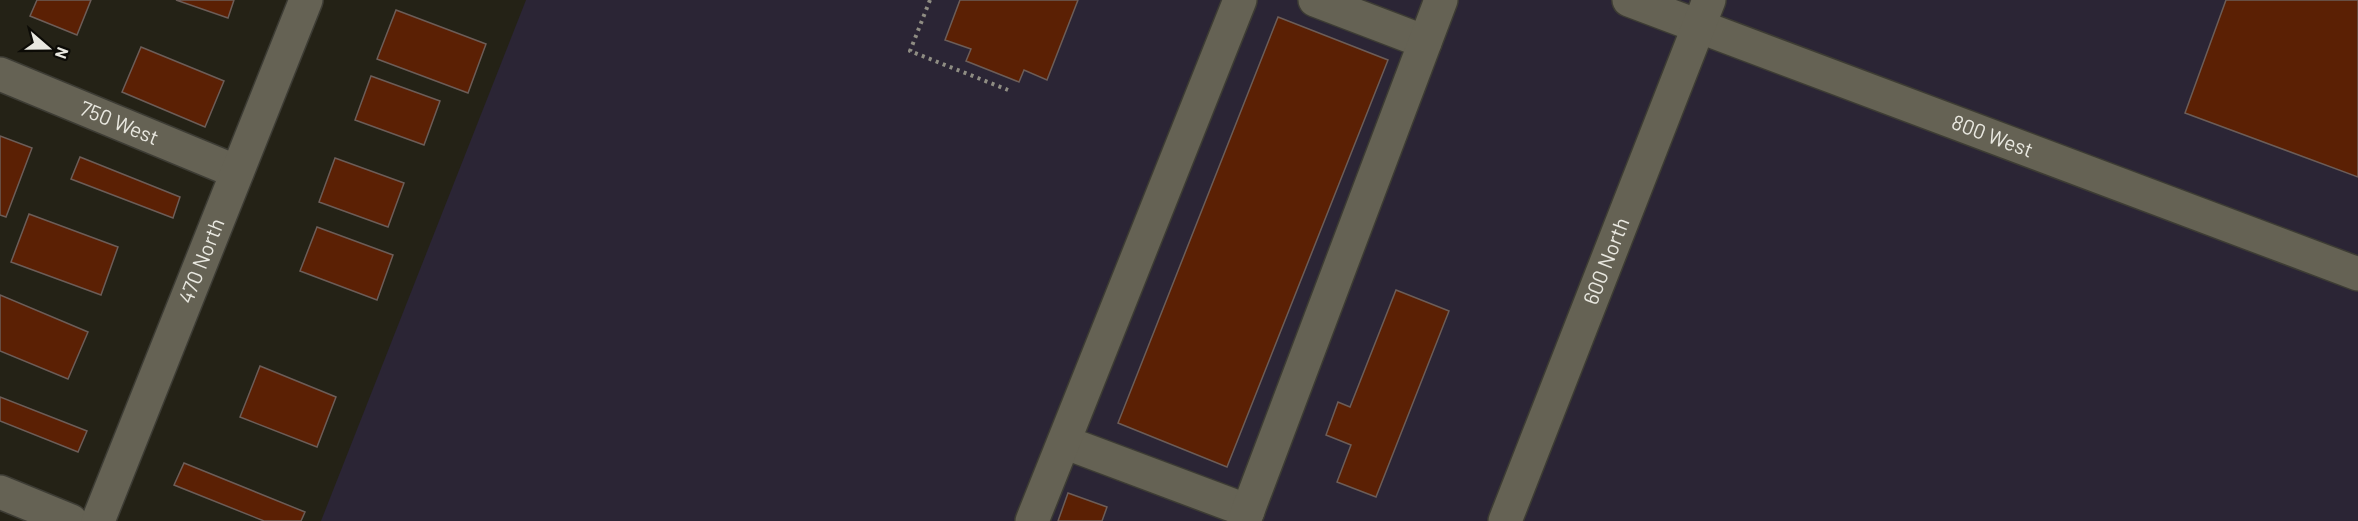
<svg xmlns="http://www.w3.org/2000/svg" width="2358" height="521" font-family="Barlow,sans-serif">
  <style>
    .commercial { fill: #2b2535 }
    .building { fill: #5b2004; stroke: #6c5d58; stroke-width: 1.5 }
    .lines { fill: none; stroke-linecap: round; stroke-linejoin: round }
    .minor-casing { stroke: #3d3c34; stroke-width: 36 }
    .path { stroke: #8f8d83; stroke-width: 4; stroke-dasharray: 3 4.5; stroke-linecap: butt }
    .minor { stroke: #656254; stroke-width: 33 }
    .labels { text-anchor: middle; stroke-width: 4.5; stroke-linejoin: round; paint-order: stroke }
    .street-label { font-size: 21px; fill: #e9e8e0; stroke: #0c0b06 }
  </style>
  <rect width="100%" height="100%" fill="#242216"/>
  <path class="commercial" d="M526,0H2358V521H321Z"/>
  <path class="building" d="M37,0H91L77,35L30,16Z
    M176,0H234L228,18Z
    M960,0H1078L1047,80L1024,70L1019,82L966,61L971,49L945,40Z
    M2226,0H2358V177L2185,113Z
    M396,10L486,44L468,93L377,59Z
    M1278,17L1388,60L1227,467L1118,423Z
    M141,47L224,81L205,127L122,92Z
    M371,76L440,101L424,145L355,120Z
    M0,136L32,148L6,217L0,215Z
    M80,157L180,197L173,218L71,179Z
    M335,158L404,183L388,227L319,202Z
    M29,214L118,247L101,295L11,262Z
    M317,227L393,255L377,300L300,271Z
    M1396,290L1449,311L1376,497L1337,482L1351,445L1326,435L1338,402L1350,407Z
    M0,295L88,332L68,379L0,351Z
    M260,366L336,397L317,447L240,417Z
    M0,397L87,431L78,452L0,421Z
    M184,463L305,512L301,521H264L174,485Z
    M1068,493L1107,507L1102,521H1058Z"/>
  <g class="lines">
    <defs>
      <g id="minor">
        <path d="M1315,0L1425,42"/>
        <path id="s1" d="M1629,0L2358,274"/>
        <path id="s2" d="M0,74L237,172"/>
        <path d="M1064,442L1248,511"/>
        <path d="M0,492L71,521"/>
        <path id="s3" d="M98,521L306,0"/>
        <path d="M1032,521L1240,0"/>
        <path d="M1244,521L1441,0"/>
        <path id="s4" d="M1505,521L1709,0"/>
      </g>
    </defs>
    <use href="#minor" class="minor-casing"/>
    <path class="path" d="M930,0L910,51L1008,90"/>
    <use href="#minor" class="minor"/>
  </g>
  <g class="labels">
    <g class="street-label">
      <text dy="7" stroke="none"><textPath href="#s2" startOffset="129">750 West</textPath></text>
      <text dy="7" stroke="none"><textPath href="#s1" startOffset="388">800 West</textPath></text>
      <text dy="7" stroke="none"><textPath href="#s3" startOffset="280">470 North</textPath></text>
      <text dy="7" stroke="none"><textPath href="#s4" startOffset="279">600 North</textPath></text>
    </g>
  </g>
  <g transform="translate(48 48) rotate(110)" stroke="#0c0b06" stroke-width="4.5" paint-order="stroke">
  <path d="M0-4.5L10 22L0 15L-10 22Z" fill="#e9e8e0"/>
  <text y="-9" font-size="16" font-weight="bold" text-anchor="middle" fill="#e9e8e0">N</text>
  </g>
</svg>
